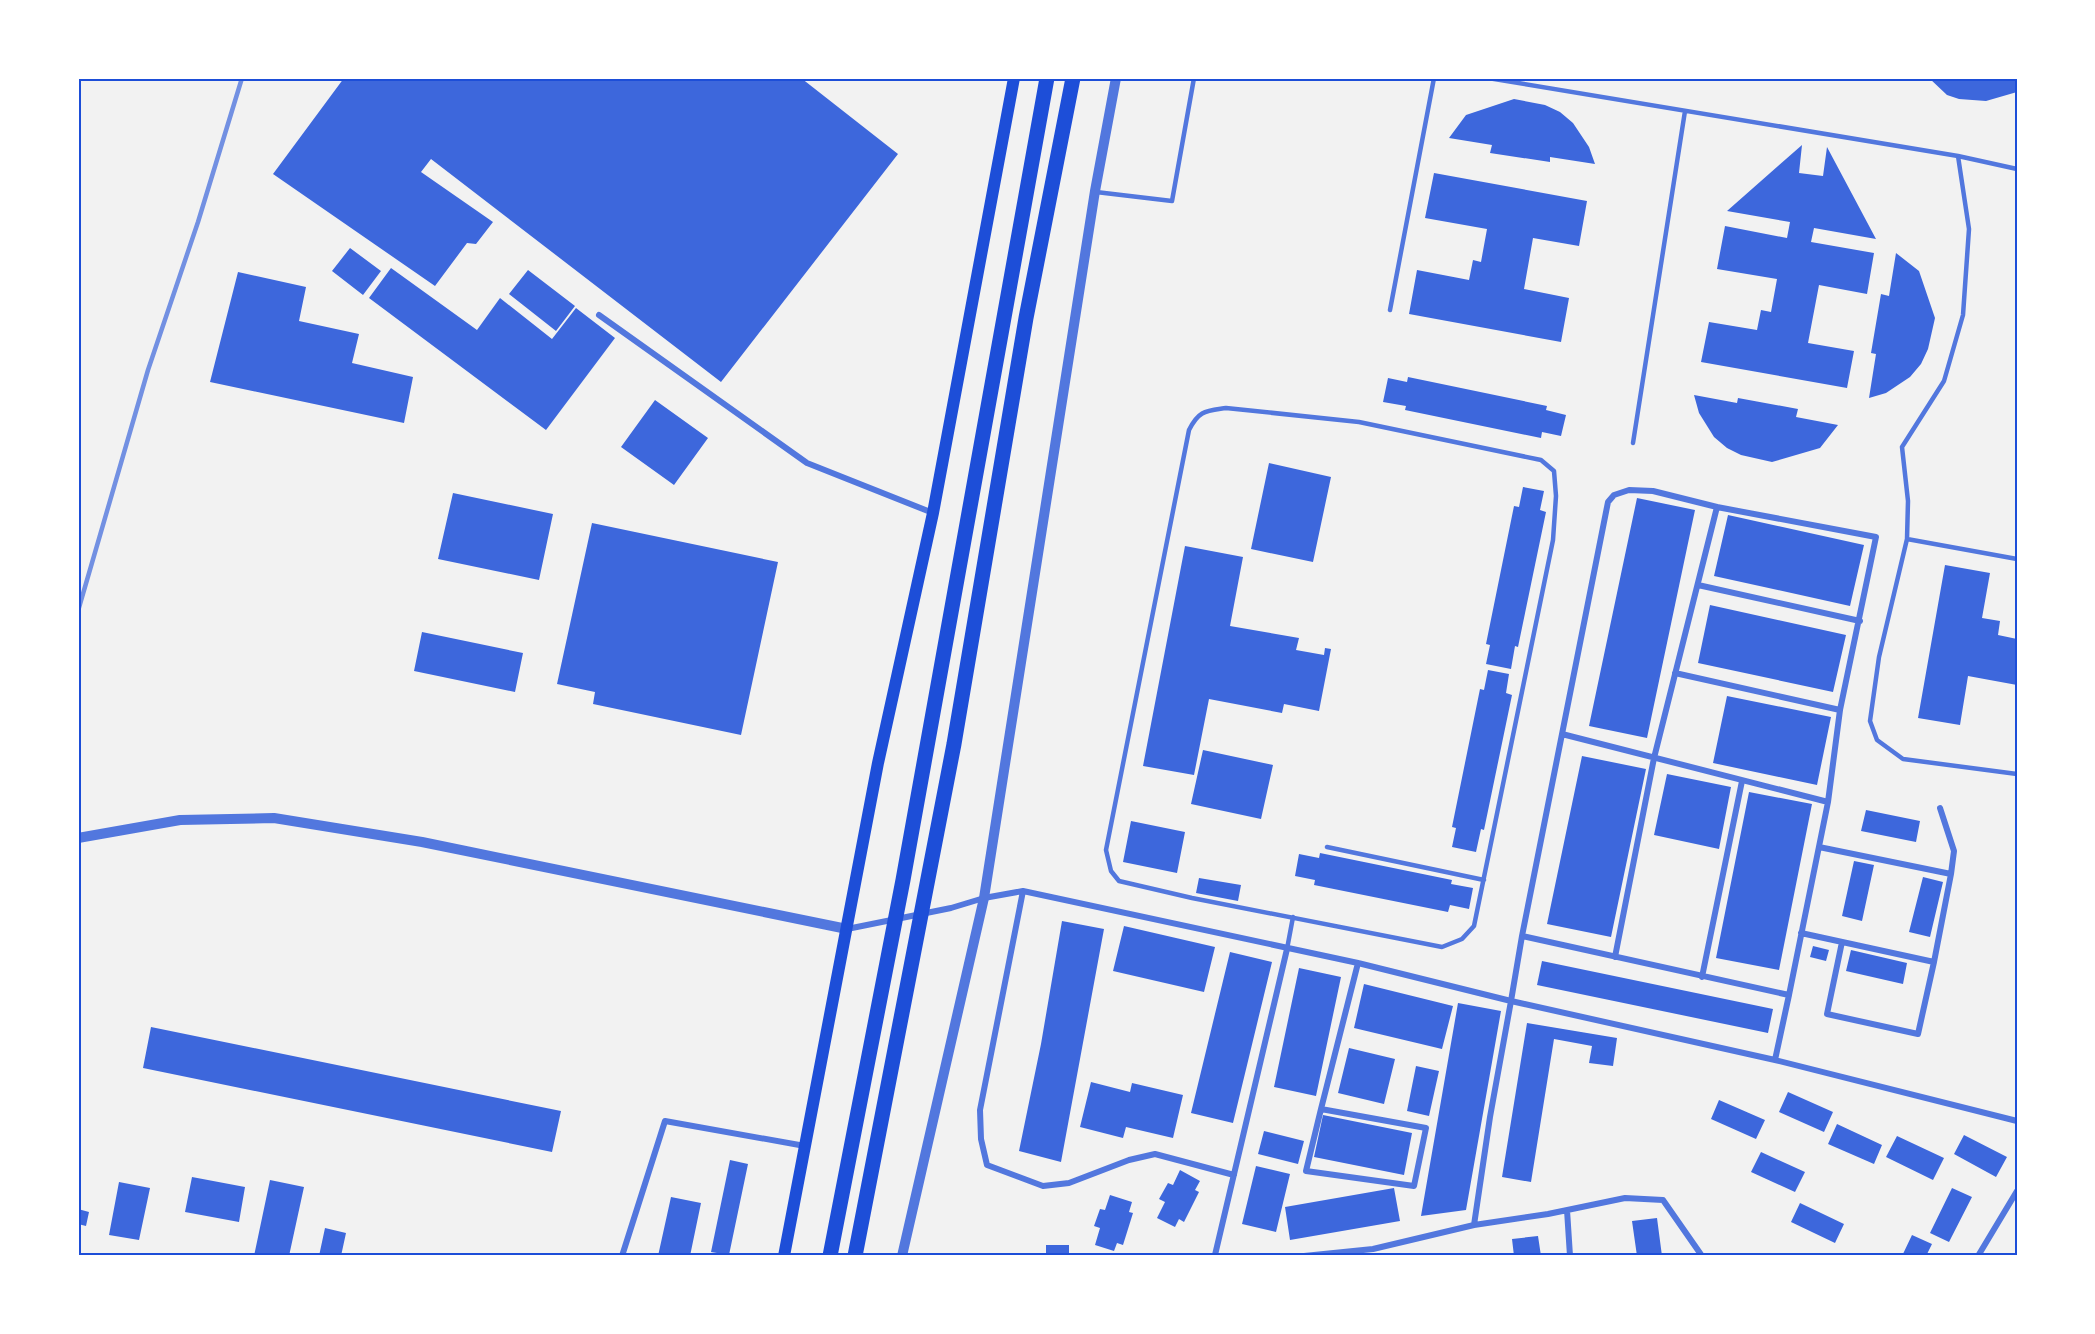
<svg xmlns="http://www.w3.org/2000/svg" width="2095" height="1334" font-family="'Fira Sans',sans-serif">
  <style>
    .building { fill: #3d67dc }
    .lines { fill: none; stroke-linecap: round; stroke-linejoin: round }
    .service { stroke: #5277de; stroke-width: 4.5 }
    .minor { stroke: #5277de; stroke-width: 6 }
    .tertiary { stroke: #5277de; stroke-width: 10 }
    .secondary { stroke: #1d4ed8; stroke-width: 12 }
    .primary { stroke: #1d4ed8; stroke-width: 15 }
    .rail { stroke: #7290e2; stroke-width: 4.5 }
    .neatline { fill: none; stroke: #1d4ed8; stroke-width: 2 }
  </style>
  <rect width="100%" height="100%" fill="#f2f2f2"/>
  <path class="building" d="M344,78H697L702,81L704,78H801L898,154L721,382L431,159L421,172L493,222L476,244L467,243L435,286L273,174Z
    M1929,78H2017V92L1986,101L1959,99L1947,95Z
    M1514,99L1545,105L1560,112L1573,123L1589,147L1595,164L1550,157V162L1490,153L1492,145L1449,138L1466,115Z
    M1802,145L1799,173L1823,176L1827,147L1876,239L1814,228L1811,242L1874,253L1867,294L1819,285L1808,343L1854,351L1847,388L1701,362L1709,322L1757,330L1761,310L1771,312L1777,279L1717,269L1725,226L1787,238L1790,222L1727,211Z
    M1434,173L1587,201L1579,246L1533,238L1524,289L1569,298L1561,342L1409,314L1417,270L1469,280L1473,260L1481,262L1487,229L1425,218Z
    M350,248L381,271L363,295L332,271Z
    M1896,253L1919,271L1935,318L1928,349L1921,364L1910,377L1886,393L1869,398L1876,354L1871,353L1881,294L1889,296Z
    M391,268L477,330L500,298L552,339L576,308L615,338L546,430L369,298Z
    M528,270L575,306L556,331L509,294Z
    M238,272L306,287L299,321L359,334L352,363L413,377L404,423L210,382Z
    M1408,377L1547,406L1546,410L1566,415L1561,436L1542,432L1541,438L1405,410L1406,406L1383,402L1388,378L1407,382Z
    M1694,395L1737,403L1738,398L1798,409L1796,417L1838,425L1820,448L1772,462L1741,455L1727,448L1714,437L1699,413Z
    M655,400L708,438L674,485L621,447Z
    M1269,463L1331,477L1313,562L1251,549Z
    M1523,487L1544,491L1540,510L1546,512L1518,647L1515,646L1511,669L1486,664L1490,645L1486,644L1514,506L1519,507Z
    M453,493L553,514L539,580L438,559Z
    M1637,498L1695,510L1647,738L1589,726Z
    M1728,515L1864,545L1850,606L1714,576Z
    M592,523L778,562L741,735L593,704L595,692L557,684Z
    M1185,546L1243,557L1230,626L1299,638L1296,650L1324,655L1325,648L1331,649L1319,711L1284,704L1282,713L1209,699L1194,775L1143,766Z
    M1945,565L1990,573L1982,618L2000,621L1998,635L2017,639V685L1968,676L1960,725L1918,718Z
    M1710,605L1846,635L1833,692L1698,663Z
    M422,632L523,653L515,692L414,671Z
    M1488,670L1509,674L1506,693L1512,695L1484,830L1481,829L1476,852L1452,847L1456,828L1452,827L1480,689L1484,690Z
    M1727,696L1831,717L1817,785L1713,763Z
    M1203,750L1273,765L1261,819L1191,804Z
    M1582,756L1646,769L1611,937L1547,924Z
    M1667,774L1731,787L1719,849L1654,835Z
    M1749,792L1812,804L1779,970L1716,958Z
    M1866,810L1920,821L1916,842L1861,831Z
    M1131,821L1185,832L1177,873L1123,862Z
    M1320,853L1452,880L1451,884L1473,888L1469,909L1450,905L1448,912L1314,885L1315,880L1295,876L1299,854L1319,858Z
    M1854,861L1874,865L1862,921L1842,916Z
    M1923,877L1943,882L1930,937L1909,932Z
    M1199,878L1241,885L1238,901L1196,893Z
    M1062,921L1104,929L1061,1162L1019,1151L1041,1044Z
    M1124,926L1215,947L1204,992L1113,971Z
    M1813,946L1829,950L1826,961L1810,957Z
    M1851,950L1907,963L1903,984L1846,971Z
    M1230,952L1272,962L1233,1123L1191,1113Z
    M1542,961L1773,1009L1768,1033L1537,985Z
    M1299,968L1341,977L1316,1096L1274,1087Z
    M1364,984L1453,1006L1442,1049L1354,1028Z
    M1458,1003L1501,1011L1466,1210L1421,1216Z
    M1527,1023L1617,1038L1613,1066L1589,1063L1592,1046L1554,1039L1531,1182L1502,1177Z
    M151,1027L561,1111L552,1152L143,1068Z
    M1349,1048L1395,1059L1384,1104L1338,1093Z
    M1416,1066L1439,1071L1429,1116L1407,1111Z
    M1091,1082L1130,1092L1132,1083L1183,1095L1173,1138L1126,1127L1123,1138L1080,1127Z
    M1788,1092L1833,1112L1824,1132L1779,1112Z
    M1719,1100L1765,1120L1756,1139L1711,1119Z
    M1323,1115L1412,1133L1404,1175L1314,1157Z
    M1837,1124L1882,1145L1874,1164L1828,1144Z
    M1264,1131L1304,1141L1298,1164L1258,1154Z
    M1964,1135L2007,1157L1996,1177L1954,1154Z
    M1897,1136L1944,1158L1933,1180L1886,1157Z
    M1761,1152L1805,1172L1795,1192L1751,1172Z
    M730,1160L748,1164L729,1255L711,1252Z
    M1256,1166L1290,1174L1276,1232L1242,1224Z
    M1180,1170L1200,1181L1195,1190L1199,1192L1184,1222L1179,1219L1175,1227L1157,1218L1165,1202L1159,1199L1168,1183L1173,1185Z
    M192,1177L245,1187L239,1222L185,1212Z
    M270,1180L304,1187L289,1256H254Z
    M119,1182L150,1188L139,1240L109,1235Z
    M1394,1188L1400,1221L1290,1240L1285,1207Z
    M1952,1188L1972,1197L1949,1242L1930,1233Z
    M1110,1195L1132,1202L1129,1212L1133,1213L1123,1245L1117,1243L1114,1251L1095,1245L1100,1228L1094,1226L1100,1209L1105,1210Z
    M671,1197L701,1203L690,1256H658Z
    M1800,1203L1844,1224L1835,1243L1791,1222Z
    M78,1209L89,1212L86,1226L78,1224Z
    M1657,1218L1662,1256H1637L1632,1221Z
    M325,1228L346,1233L341,1256H319Z
    M1912,1235L1932,1244L1926,1256H1902Z
    M1538,1236L1541,1256H1514L1512,1239Z
    M1046,1245H1069V1256H1046Z"/>
  <g class="lines">
    <path class="service" d="M1488,78L1958,156L2017,169
      M1958,156L1969,229L1963,315L1944,381L1902,447L1908,501L1907,539L1879,657L1870,721L1877,740L1903,759L2017,774
      M1096,192L1172,201L1194,78
      M1390,310L1434,78
      M1226,408L1359,422L1541,460L1554,471L1556,496L1553,540L1474,926L1462,939L1442,947L1192,898L1119,881L1111,871L1106,850L1189,430C1199,410 1206,411 1226,408Z
      M1633,443L1685,111
      M1907,539L2017,559
      M1327,847L1484,880
      M1287,949L1293,917"/>
    <path class="minor" d="M599,315L807,463L933,513
      M1698,585L1860,621
      M1675,673L1840,710
      M1562,734L1828,802
      M1940,808L1954,851L1951,874
      M1819,847L1951,874L1934,962
      M1023,891L980,1110L981,1139L987,1165L1043,1186L1069,1183L1129,1160L1155,1154L1234,1175
      M847,929L951,908L984,898L1023,891L1358,963L1511,1001L1522,936L1608,502L1614,495L1629,490L1653,491L1717,507L1876,537L1840,710L1828,802L1789,995L1522,936
      M1801,933L1934,962L1918,1034L1827,1014L1842,942
      M1615,957L1654,758L1717,507
      M1702,977L1742,781
      M1775,1060L1789,995
      M1321,1109L1306,1171L1414,1186L1426,1128L1321,1109L1358,963
      M1567,1210L1570,1256
      M1474,1225L1490,1117L1511,1001L1775,1060L2017,1121
      M1215,1255L1287,949
      M622,1256L665,1121L805,1146
      M1209,1256H1246
      M1304,1256L1373,1249L1474,1225L1548,1214L1625,1198L1663,1200L1702,1256
      M1978,1256L2017,1191"/>
    <path class="tertiary" d="M78,838L180,820L274,818L422,842L847,929
      M902,1256L984,898L1095,191L1116,78"/>
    <path class="secondary" d="M784,1256L878,763L933,513L1014,78"/>
    <path class="primary" d="M830,1256L903,880L1047,78
      M855,1256L954,744L1026,318L1073,78"/>
    <path class="rail" d="M78,611L148,370L198,222L242,78"/>
  </g>
  <rect width="2095" height="1334" fill="none" stroke="#ffffff" stroke-width="159"/>
  <rect x="80" y="80" width="1936" height="1174" class="neatline"/>
</svg>
